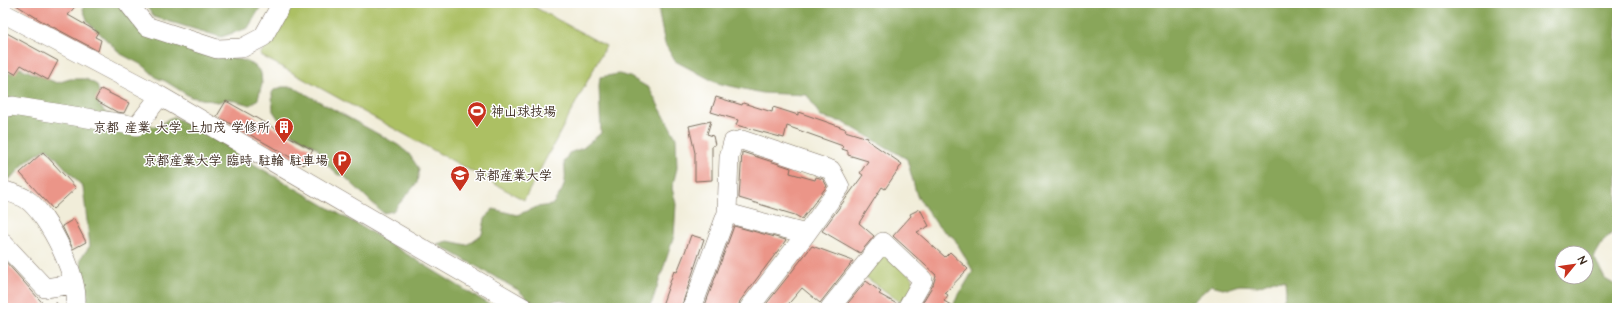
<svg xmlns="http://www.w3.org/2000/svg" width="1620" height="311" font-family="'Architects Daughter','Klee One',sans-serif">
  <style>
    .green { fill: #acc064; stroke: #747541 }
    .forest { fill: #89a65a; stroke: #62683c; fill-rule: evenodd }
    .building { fill: #eb9588 }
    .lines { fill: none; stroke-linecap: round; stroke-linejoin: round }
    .minor-casing { stroke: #7b6e5f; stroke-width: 20 }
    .path { stroke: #7b6e5f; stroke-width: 2.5; stroke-dasharray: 3 3; stroke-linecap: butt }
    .minor { stroke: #fff; stroke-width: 19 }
    .labels { text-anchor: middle; stroke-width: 3; stroke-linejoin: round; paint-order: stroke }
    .poi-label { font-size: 13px; font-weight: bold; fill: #3b2a1e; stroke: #fff; text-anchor: start }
  </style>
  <rect width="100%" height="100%" fill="#fff"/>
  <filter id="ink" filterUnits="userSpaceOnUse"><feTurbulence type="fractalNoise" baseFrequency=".025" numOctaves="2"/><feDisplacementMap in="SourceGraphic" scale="8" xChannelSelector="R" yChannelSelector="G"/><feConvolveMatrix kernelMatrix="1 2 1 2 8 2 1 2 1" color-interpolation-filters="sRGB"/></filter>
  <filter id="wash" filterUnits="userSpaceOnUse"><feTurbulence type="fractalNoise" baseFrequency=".012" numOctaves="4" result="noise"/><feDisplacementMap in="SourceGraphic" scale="16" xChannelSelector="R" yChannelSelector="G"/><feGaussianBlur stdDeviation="0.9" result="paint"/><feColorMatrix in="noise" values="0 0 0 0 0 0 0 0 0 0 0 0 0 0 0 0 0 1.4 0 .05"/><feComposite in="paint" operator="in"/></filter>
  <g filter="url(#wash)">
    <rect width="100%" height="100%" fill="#f1edd9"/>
    <path class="green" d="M289,3H527L606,46L524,200L260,55Z
      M880,254L886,255L912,277L913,289L903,304L863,275Z"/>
    <path class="forest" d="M85,3H122L201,51L246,61L255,66L261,73L262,84L258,99L251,105L228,99L218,102L191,97L165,81L157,78L144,66L121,54L88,22L83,9Z
      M144,3H263L248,28L221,37L154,17Z
      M660,3H1617V229L1604,240L1594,257L1605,279L1617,286V308H1281L1286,292L1285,281L1274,280L1258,286L1240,285L1227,289L1211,285L1186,308H951L973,271L954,238L939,227L917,196L907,159L843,122L821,117L807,95L762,93L717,83L675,61L665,44L659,14ZM1562,253H1586V277H1562Z
      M20,68L57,83L70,79H86L97,85L101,100L98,104L106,113L147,125L158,127L168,119L174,117L227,145L243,158L379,237L470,293L496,308H86L87,306L80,259L90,246L83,187L47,148C40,153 32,157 25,163C19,169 12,181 3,181V73H13Z
      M619,74L630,77L649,88L676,138L677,168L672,188L676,204L674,236L650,308H582L561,300L553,301L542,307L528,299L518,290L437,244L448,241L467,245L482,234L485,219L493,209L517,215L537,207L552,205C565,187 567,184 564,162L569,153L583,148L601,133L599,86L600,77Z
      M282,87H293L398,145L409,154L419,169L417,183L393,211L383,213L343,175H338L326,164L317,148L286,130L273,111L272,93L274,90Z"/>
    <g id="blocks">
      <path class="building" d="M13,3H78L68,15L98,32L95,37L101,40L98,51L40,20Z
        M3,31L58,61L48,80L21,65L15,74L3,67Z
        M101,89L129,103L124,113L117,112L95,100Z
        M716,97L742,105L743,103L772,112L773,107L798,115V112L824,121L846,129L845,131L868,138L867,140L902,164L885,189L882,187L859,223L874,236L860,253L822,231L863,175L860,173L868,161L848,155V151L842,149L843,146L787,126L784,138L736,125L738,120L711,112Z
        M226,101L313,150L304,165L217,116Z
        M711,121L707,134L713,136L715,145L712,146V180L695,181V153L689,126Z
        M43,152L76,188L53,209L20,173Z
        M742,152L791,168L790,173L815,180L816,177L823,179L827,186L802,219L795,215L739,198Z
        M920,209L929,226L917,232L945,257L950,252L968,269L945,293L948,295L944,301L956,308H926L921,305L933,285L936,275L893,236L911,216L910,214Z
        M74,219L86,242L73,249L62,226Z
        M734,226L786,240L740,301L738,308H704Z
        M691,235L704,239L681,308H661L674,271L677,272L685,252Z
        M812,246L853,261L820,303L802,288L785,308H763Z
        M3,259L15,272L47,308H3Z
        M866,281L881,292L879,294L897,304L896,308H844Z"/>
    </g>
  </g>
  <g filter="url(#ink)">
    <use href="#blocks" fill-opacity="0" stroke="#7b6e5f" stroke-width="1"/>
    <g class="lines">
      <defs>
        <path id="minor" d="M128,3L146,26L217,49L242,48L263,37L282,3
          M3,13L160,96L524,308
          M3,108L12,106L137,126L160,96
          M3,190C10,193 20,195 26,199C48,213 83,284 75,308
          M3,243L45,288L73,284
          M692,308L727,213
          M749,308L806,234L840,187L831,170L742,140L733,142L729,157L727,213L806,234
          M830,308L883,242L923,280L907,308"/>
      </defs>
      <use href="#minor" class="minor-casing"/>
      <path class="path" d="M52,308L57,303"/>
      <use href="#minor" class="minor"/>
    </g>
  </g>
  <defs>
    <symbol id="stadium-pin" viewBox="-11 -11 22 30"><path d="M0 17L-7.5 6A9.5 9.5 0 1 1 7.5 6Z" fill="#c8321e" stroke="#fff"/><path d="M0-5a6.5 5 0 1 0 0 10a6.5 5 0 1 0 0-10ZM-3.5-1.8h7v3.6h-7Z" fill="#fff"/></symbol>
    <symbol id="building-pin" viewBox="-11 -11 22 30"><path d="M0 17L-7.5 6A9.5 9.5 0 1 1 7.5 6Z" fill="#c8321e" stroke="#fff"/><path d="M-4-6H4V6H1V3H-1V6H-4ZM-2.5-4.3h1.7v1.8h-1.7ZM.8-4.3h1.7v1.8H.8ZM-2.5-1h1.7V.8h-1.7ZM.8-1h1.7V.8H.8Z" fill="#fff"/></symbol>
    <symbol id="parking-pin" viewBox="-11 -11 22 30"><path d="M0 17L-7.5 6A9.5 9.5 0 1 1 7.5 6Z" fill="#c8321e" stroke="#fff"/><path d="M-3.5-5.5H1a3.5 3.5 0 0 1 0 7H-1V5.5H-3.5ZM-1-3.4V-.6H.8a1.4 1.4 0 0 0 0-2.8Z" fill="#fff"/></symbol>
    <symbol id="university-pin" viewBox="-11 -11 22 30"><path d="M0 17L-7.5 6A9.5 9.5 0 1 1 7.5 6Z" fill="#c8321e" stroke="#fff"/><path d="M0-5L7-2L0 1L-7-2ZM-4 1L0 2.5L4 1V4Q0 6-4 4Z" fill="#fff"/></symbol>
  </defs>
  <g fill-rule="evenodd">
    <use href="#stadium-pin" x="466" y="100" width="22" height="30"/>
    <use href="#building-pin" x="273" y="116" width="22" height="30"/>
    <use href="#parking-pin" x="331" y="149" width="22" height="30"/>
    <use href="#university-pin" x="449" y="164" width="22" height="30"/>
  </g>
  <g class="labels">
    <g class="poi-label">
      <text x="491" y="116">神山球技場</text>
      <text x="270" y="132" text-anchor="end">京都 産業 大学 上加茂 学修所</text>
      <text x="328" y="165" text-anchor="end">京都産業大学 臨時 駐輪 駐車場</text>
      <text x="474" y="180">京都産業大学</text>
    </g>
  </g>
  <rect width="1620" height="311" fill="none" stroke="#fff" stroke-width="16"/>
  <g transform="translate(1574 265) rotate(61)"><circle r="19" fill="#ffffff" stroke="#b1aaa5"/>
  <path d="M0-3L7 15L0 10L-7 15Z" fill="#c8321e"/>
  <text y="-6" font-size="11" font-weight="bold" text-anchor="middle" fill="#3b2a1e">N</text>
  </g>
</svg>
